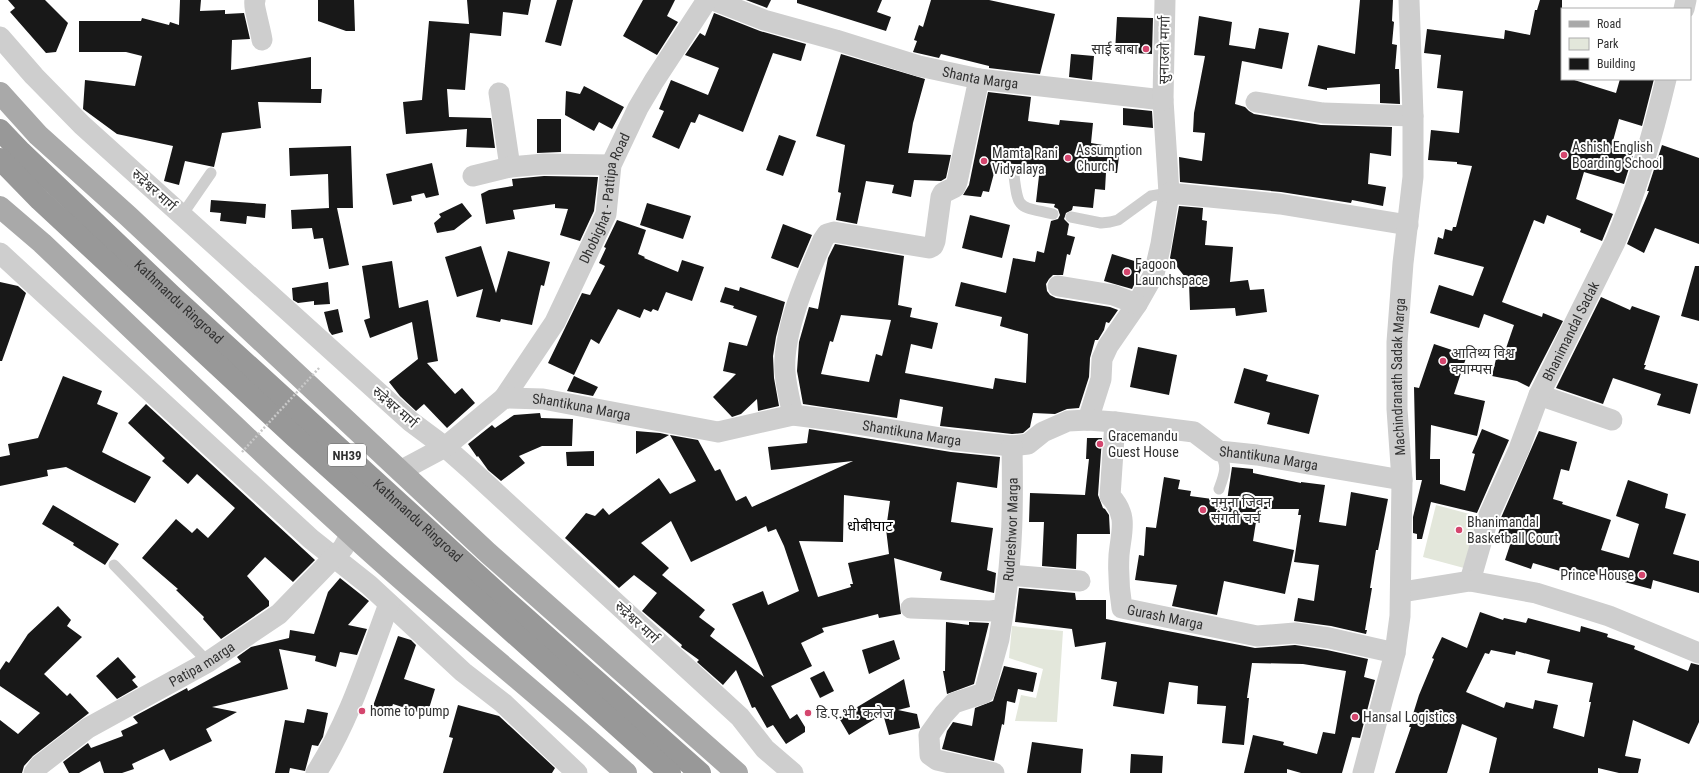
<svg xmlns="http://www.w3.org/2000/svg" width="1699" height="773" font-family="'Roboto Condensed','Noto Sans Devanagari',sans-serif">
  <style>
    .green { fill: #e3e7db }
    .building { fill: #181818; fill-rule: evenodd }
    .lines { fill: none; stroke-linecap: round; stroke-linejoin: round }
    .lane { stroke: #cecece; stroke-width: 11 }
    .street { stroke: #cecece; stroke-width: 21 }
    .primary { stroke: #a9a9a9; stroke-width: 22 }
    .highway { stroke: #989898; stroke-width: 22 }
    .path-bridge { stroke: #c8c8c8; stroke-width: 2.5; stroke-dasharray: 2 2; stroke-linecap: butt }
    .poi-dot { fill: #d4466e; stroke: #fff; stroke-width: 1.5 }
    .labels { text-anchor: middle; stroke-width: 4; stroke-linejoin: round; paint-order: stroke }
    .shield { fill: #fff; stroke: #6f6f6f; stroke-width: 1 }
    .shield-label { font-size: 13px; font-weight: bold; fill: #313131 }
    .poi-label { font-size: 14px; fill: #313131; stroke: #fff; text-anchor: start }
    .street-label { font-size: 14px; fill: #313131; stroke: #fff }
    .neighbourhood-label { font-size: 15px; fill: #000; stroke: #fff }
  </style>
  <rect width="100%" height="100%" fill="#fff"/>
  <path class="green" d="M1436,505L1477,516L1464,568L1423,557Z
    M1012,626L1063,631L1057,722L1015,721L1021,695L1036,698L1043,669L1009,658Z"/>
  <path class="building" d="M8,0H45L68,23L56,52L46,53L10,12L15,8Z
    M180,0H201L200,11L225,10V14L244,13L250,39L232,40L231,70L311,57V89H322L321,103L258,102L261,128L222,133L214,167L185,161L179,185L164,181L173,146L117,134L83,109L85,80L135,86L142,56L126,52H79V21H141L142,18L169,25L170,22L179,25Z
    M318,0H354L355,31H346L318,21Z
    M467,0H531L528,15L503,12L501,36L470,33L465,90L447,89L449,117L491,118L495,148L466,147L467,129L406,134L403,102L422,100L429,21L469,24Z
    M557,0H573L561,46L545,42Z
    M643,0H675L667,16L678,22L657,55L623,36Z
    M746,0H771L767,8Z
    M797,0H882L877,12L891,17L886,31L797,3Z
    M931,0H989L1055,14L1040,74L989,68V66L941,54L939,58L913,52L917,41L914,40L919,25L923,27Z
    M1360,0H1393L1392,21L1394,22L1392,44L1397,45L1395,69H1399L1400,104L1380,103V84L1327,88V90L1308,86L1318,45L1355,54Z
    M1540,0H1562V79H1571L1616,93L1620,79H1654L1642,126L1619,119L1611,148L1633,155L1624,184L1584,172L1576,199L1613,214L1602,241L1580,232L1581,229L1547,215L1544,224L1534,220L1502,302L1542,317L1543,313L1563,321L1529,387L1517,381L1492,376L1496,359L1502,360L1514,325L1484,314L1479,328L1430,313L1439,285L1473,296L1484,267L1434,254L1438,237L1443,239L1445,229L1452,231L1453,227H1456L1472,166L1457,164V162L1428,160L1431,130L1459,133L1463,91L1437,88L1441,55L1424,53L1427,29L1504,39L1505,30L1530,35L1535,10H1537Z
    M714,13L760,31L806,44L801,61L773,53L743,132L699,114L695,123L691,122L679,149L652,137L664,111L659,109L671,80L708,95L719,68L685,55L700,33L705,36Z
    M1199,16L1232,22L1229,45L1255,49L1259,28L1289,33L1282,69L1242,61L1235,104L1245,107L1249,111L1254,114L1321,125L1392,127L1391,156L1370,153L1368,184L1386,187L1383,206L1352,200L1351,203L1281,192L1180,182L1179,157L1202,161L1205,133L1193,132L1194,113L1205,56L1194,55Z
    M1117,17L1153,18L1152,54L1115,52Z
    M841,54L925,79L913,123L908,153L951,155L946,178L941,181L914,180L911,197L892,193L894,185L866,181L857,224L836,220L841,193L838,192L845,145L816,136Z
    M1071,54L1094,56L1092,80L1069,77Z
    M584,86L624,107L612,129L599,122L594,131L565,115L566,91L580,94Z
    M988,92L1031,97L1028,121L1059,125L1060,120L1093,123L1091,143L1120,148L1117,173L1106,172L1105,190L1095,189L1093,208L1073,206L1072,210L1066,213L1064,219L1069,224L1067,235L1075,237L1070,255L1067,254L1063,275H1053L1049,279L1046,284L1047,291L1050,295L1056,298L1110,307L1118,310L1109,323L1106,322L1104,330L1098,340H1095L1090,358L1089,377L1079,408L1067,409L1055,414L1033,413L1030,427L1023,433L1012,434L940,426L943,407L900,399L897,418L803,404L797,371L799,342L809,307L818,309L828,258L835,244L904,256L898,305L912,308L910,317L938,323L932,349L911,344L905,373L993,389L995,378L1026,383L1028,334L1000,326L1002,317L955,306L961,282L1006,293L1013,258L1035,262L1037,251L1044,253L1051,221L1058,219L1060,215L1058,209L1054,207L1055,204L1036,202L1040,167L997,162L989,192L983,191L981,197L963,195L969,185ZM841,315L891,320L882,356L876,354L869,382L821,374L830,341L833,342Z
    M1123,108L1152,111L1153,128L1123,125Z
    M537,119H561V152L537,153Z
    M779,135L796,141L783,176L766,170Z
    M1662,145L1699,158V244L1655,228L1644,253L1627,244L1649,191H1647Z
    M351,146L353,208H337L349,265L329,269L323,238L314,239L312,228L292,229L291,210L329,208L328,174L290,176L289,148Z
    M432,163L439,195L426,198L424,193L411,196L412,201L393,205L386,174Z
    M544,176L598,177L594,211L580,241L560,235L568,209L555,208V204L513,210L515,219L486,224L481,194L489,190L513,186L512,179Z
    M211,200L266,204L265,218L247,216L246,224L220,221L221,213L210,212Z
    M462,203L472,216L454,230L437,233L434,223L441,217L439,214Z
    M647,203L691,216L683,239L640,225Z
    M1179,206L1203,208L1202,220L1207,221L1205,245L1233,247L1230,282L1248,280L1250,290L1264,289L1267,312L1236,316L1235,308L1190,310L1189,282L1170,258Z
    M970,215L1010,225L1002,258L962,248Z
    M617,220L646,230L638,254L645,257L644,258L678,272L682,260L704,267L692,301L666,292L658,311L653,309L651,312L644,309L640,318L618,309L599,344L591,339L574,375L548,363L582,293L590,295L605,266L599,263L606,248L604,247Z
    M783,224L812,235L798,268L771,258Z
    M481,246L496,293L508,251L550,262L544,286L541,285L532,325L501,319L500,322L476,317L483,289L457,297L445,257Z
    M1112,254L1144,264L1132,289L1104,281Z
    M392,261L399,308L428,300L438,361L427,363L455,394L462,388L475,403L447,428L424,404L416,411L400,396L389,382L418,359L412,322L370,338L364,320L370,318L362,266Z
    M1695,266H1699V321L1681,316Z
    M0,282L18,286L26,293L2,361H0Z
    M328,282L330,304L314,305V301L298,303L293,300L292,288Z
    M725,287L739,291L740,287L785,302L776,337L773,356L774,378L779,406L758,411L757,399L741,414L732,417L713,397L736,374L723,371L729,342L747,346L757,316L733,308L734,306L720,302Z
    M1601,297L1630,310L1632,306L1660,316L1644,365H1646L1644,369L1698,384L1690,414L1657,405L1661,394L1613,378L1603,404L1556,388Z
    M338,309L343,332L332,335L329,331L324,312Z
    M1434,344L1467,355L1454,394L1485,401L1477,436L1431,425L1430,459H1440V484L1465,491L1475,454L1472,453L1482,429L1509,440L1477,513L1431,502L1422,539H1417V534L1413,533V517L1422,480H1416L1414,387L1419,388Z
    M1138,347L1177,355L1169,395L1130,387Z
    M1244,368L1268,375L1266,381L1319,395L1309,434L1267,424L1270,413L1234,403Z
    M63,376L102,391L97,404L118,413L102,452L151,477L135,503L66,467L47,470L48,476L0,486V457L10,455L8,444L38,438Z
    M574,376L598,387L593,396L567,391Z
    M146,404L315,560L293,582L265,557L247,576L269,601V606L221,639L203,619L204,617L176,590L178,589L142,558L176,519L192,533L197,528L208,538L235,508L197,474L188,484L162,461L165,458L128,423Z
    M540,413L541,418L573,419L572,446H542L519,456L525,463L501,481L488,470L478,456L477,457L468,444L492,425L495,428L514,415Z
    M809,429L951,452L1000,457L997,488L957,482L951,522L993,528L987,570L996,573L994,593L940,580L942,572L894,558L901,614L879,618L878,614L822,628L824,632L801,643L812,666L771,686L790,719L797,714L805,727V732L786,744L773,725L767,728L755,707L752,708L736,670L723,685L697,662L699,660L681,647L682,645L642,611L657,593L634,575L619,588L565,538L586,513L595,516L603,508L609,515L659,478L670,494L696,481L670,435L698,440L715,471L720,469L736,501L746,496L752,507L853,461L771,470L768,447L807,443ZM844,495L890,501L886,529L889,554L848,563L853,584H850L851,587L818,597L799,541L843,542ZM671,521L691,562L766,526L768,532L776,529L784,546L799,591L768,605L763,591L732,604L764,677L710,636L715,629L699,617L705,610L662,575L669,568L641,543Z
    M636,431L660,433L669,435L636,454Z
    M1539,431L1577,442L1569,471L1561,469L1553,499L1563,502L1562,504L1611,520L1601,550L1629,558L1639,524L1616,516L1628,480L1668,494L1665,508L1686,514L1673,554L1699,561V593L1653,580L1651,589L1572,568L1570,574L1533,563L1531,569L1505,560L1512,539L1498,534L1503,520H1500Z
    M1087,438H1102L1098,495L1103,508L1105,509L1109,515L1110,534H1077L1076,569L1042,566L1044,522H1029L1030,493L1085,495L1089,459H1086Z
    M594,451V466H567L566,452Z
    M1232,467L1253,469V473L1301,483V482L1325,485L1319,522L1346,526L1351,492L1388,499L1378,550H1376L1370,588H1372L1365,630H1367L1366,634L1331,626L1294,621L1298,598L1314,601L1319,565L1294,562L1301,515H1298L1299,509H1258L1253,541L1294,550L1285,594L1224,581L1217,615L1172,606L1177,585L1135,580L1139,555L1144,556L1146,527L1156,528L1164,477L1180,480L1178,489L1191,491L1190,496L1227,501Z
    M53,505L119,544L105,565L73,545L74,543L42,524Z
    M340,578L369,601L348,625L367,629L357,655L340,652L336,667L315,661L316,656L279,649L288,689L212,707L237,712L206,729L212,741L170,761L164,749L132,764L134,769L122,773H104L100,761L79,773H69L63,762L88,743L91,748L123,736L121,731L138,723L133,717L187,688L188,691L241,662L237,657L251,647L289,638L290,630L314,634L328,592Z
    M1019,588L1075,593L1076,600H1106V619L1255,648L1295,645L1327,650L1368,659L1364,677L1375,680L1360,738L1352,737L1342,773H1301L1287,769V773H1244L1253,735L1284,742L1283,745L1317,754L1323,732L1335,734L1346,671L1303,664L1252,663L1247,698H1249L1244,745L1222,743L1226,706L1197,704L1198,686L1169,682L1164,714L1113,706L1117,682L1101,679L1106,642L1075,647L1072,629L1015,622Z
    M58,606L71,620L67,626L82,637L44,674L67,696L70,693L89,713L33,756L24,766L22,773H0V720L18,734L40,713L0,686V670L6,661L9,663L28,634Z
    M1480,612L1503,620L1504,618L1526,623L1528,618L1580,632L1581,626L1608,634L1607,637L1635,646L1634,649L1688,671L1691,663L1699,665V722L1689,744L1633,720L1625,756L1641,759L1638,773H1619L1598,768V773H1489L1497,738L1462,724L1447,773H1395L1411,727H1409L1419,695L1434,659L1432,658L1442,637L1467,648ZM1491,650L1515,655L1516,651L1550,660L1547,673L1593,683L1589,702H1591L1584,737L1553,728L1558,705L1535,700L1533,709L1506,702L1504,708L1466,692L1485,653L1489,654Z
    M946,622L969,625V622L989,623L974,684L947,694L943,671H945Z
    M398,636L411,640L416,645L404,679L435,689L427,715L393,704L390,712L373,706Z
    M894,640L900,659L869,674L862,650Z
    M118,657L136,677L132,680L138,687L117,699L96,676Z
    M1004,666L1037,673L1033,692L1018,689L1015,703L1007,701L1004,725L1002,724L994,761L942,749L947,731L953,722L972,726L975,708L993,701Z
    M824,671L834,691L820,698L810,678Z
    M904,679L910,707L898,710L917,714L920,728L889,735L883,714L849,735L839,718Z
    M458,705L499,716L555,768L552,773H443L453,738L449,737Z
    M307,709L328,713L323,737L318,746L312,745L305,771L290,768L289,773H275L285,720L304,723Z
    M1032,742L1083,749L1081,773H1027Z
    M1131,754L1163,756L1162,773H1130Z"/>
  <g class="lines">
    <path class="lane" d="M1014,175C1018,211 1019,206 1053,214
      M182,215L211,173
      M1071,217L1101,223L1110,222L1118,220L1151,196L1169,193
      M1219,451C1228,466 1225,473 1219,489
      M114,565L208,662"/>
    <g class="street">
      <path d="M255,0C253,6 261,31 262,40"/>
      <path id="s1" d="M713,0L764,20L836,40L919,66L979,79L1163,100L1169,193L1161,244L1154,274L1137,304L1108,346L1102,359L1101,379L1088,420"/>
      <path d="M1684,9L1686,0"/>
      <path d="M0,37L34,76L82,125L410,421L445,447L471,470L740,717L765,749L793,773"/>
      <path d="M499,93L510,167"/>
      <path d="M1163,100L1165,0"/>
      <path d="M1256,102L1323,113L1413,116"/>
      <path d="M473,176L510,167L544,164L611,165"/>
      <path d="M1169,193L1280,204L1408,225"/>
      <path d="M0,253L311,539L369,585L463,672L503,703L577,773"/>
      <path d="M1058,286L1113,295L1137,304"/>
      <path d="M1539,395L1612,420"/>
      <path id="s2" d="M504,398L555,322L606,214L611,165L638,108L654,81L707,0"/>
      <path d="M793,415C790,401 786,386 785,372C782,333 807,276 823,240L827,234L834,232L929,248L933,246L935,241L941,197L943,193L955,187L957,182L979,79"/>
      <path id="s3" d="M1115,422L1110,496C1129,516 1121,532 1119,555C1118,573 1119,590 1122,608L1257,636L1295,633L1329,638L1395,653"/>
      <path id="s4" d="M400,471L445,447L504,398L543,399L718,432L793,415L833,420L953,440L1012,446L1028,444L1043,432L1068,421L1088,420L1115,422L1194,432L1219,451L1257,455L1402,480"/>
      <path d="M1009,575L1080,581"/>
      <path id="s5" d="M1470,581L1489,515L1519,449L1539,395L1615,242C1637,190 1653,134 1666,79"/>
      <path d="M1402,592L1470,581L1536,593L1609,616L1699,653"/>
      <path id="s6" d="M911,608L990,611L999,610L1004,607C1013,554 1013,500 1012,446"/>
      <path id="s7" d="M34,773L40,765L88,728L208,662L279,614L343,548L351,534"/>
      <path d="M316,773C350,720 367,662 389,604"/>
      <path d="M994,773L937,760L930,755L929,735L944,714L954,703L984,693L999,639L1004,607"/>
      <path id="s8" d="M1363,773L1395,653L1400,616L1402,480L1397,409V342L1403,263L1413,177V116L1409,0"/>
    </g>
    <path class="primary" d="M0,93L38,135L128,216L488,553L737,773
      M0,207L42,243C145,341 246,439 351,534C440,616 536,691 626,773"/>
    <g class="highway">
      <path id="s9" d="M0,130L21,152L171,295L503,598L700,773"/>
      <path d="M0,159L40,200L295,437L670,773"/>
    </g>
    <path class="path-bridge" d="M242,452L320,367"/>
  </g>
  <g class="poi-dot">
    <circle cx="1146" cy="49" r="4"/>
    <circle cx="1564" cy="155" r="4"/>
    <circle cx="1068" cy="158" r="4"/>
    <circle cx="984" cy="161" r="4"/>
    <circle cx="1127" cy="272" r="4"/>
    <circle cx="1443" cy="361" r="4"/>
    <circle cx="1100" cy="444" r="4"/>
    <circle cx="1203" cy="510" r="4"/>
    <circle cx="1459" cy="530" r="4"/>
    <circle cx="1642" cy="575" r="4"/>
    <circle cx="362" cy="711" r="4"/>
    <circle cx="808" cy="713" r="4"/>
    <circle cx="1355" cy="717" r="4"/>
  </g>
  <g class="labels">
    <rect class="shield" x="328" y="444" width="38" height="22" rx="3"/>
    <g class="shield-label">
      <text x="347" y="460">NH39</text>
    </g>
    <g class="poi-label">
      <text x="1138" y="54" text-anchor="end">साई बाबा</text>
      <text x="1572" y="152">Ashish English<tspan x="1572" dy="16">Boarding School</tspan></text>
      <text x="1076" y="155">Assumption<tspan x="1076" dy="16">Church</tspan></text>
      <text x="992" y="158">Mamta Rani<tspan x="992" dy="16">Vidyalaya</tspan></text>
      <text x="1135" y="269">Fagoon<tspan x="1135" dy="16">Launchspace</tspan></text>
      <text x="1451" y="358">आतिथ्य विश्व<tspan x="1451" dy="16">क्याम्पस</tspan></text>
      <text x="1108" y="441">Gracemandu<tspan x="1108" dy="16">Guest House</tspan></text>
      <text x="1211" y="507">नमुना जिवन<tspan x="1211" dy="16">संगती चर्च</tspan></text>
      <text x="1467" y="527">Bhanimandal<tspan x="1467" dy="16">Basketball Court</tspan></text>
      <text x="1634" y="580" text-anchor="end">Prince House</text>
      <text x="370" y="716">home to pump</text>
      <text x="816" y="718">डि.ए.भी. कलेज</text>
      <text x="1363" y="722">Hansal Logistics</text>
    </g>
    <g class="street-label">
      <text transform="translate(1164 50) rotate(-89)" y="5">सुनाउलो मार्गा</text>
      <text dy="5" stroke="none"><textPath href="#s1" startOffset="279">Shanta Marga</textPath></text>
      <text transform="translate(154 190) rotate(42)" y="5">रुद्रेश्वर मार्ग</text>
      <text dy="5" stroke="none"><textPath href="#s2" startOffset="226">Dhobighat - Pattipa Road</textPath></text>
      <text dy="5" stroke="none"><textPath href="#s9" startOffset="248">Kathmandu Ringroad</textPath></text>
      <text dy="5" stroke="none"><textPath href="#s5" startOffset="270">Bhanimandal Sadak</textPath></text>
      <text dy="5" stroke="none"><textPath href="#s8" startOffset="401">Machindranath Sadak Marga</textPath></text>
      <text transform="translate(395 407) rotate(41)" y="5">रुद्रेश्वर मार्ग</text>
      <text dy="5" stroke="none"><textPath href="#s4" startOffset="206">Shantikuna Marga</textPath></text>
      <text dy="5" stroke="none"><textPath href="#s4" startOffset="542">Shantikuna Marga</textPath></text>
      <text dy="5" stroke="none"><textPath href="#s4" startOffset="914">Shantikuna Marga</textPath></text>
      <text dy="5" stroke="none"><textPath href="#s9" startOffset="572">Kathmandu Ringroad</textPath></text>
      <text dy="5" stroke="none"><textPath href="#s6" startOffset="172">Rudreshwor Marga</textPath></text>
      <text dy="5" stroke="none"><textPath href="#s3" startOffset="234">Gurash Marga</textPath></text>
      <text transform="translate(637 622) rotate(43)" y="5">रुद्रेश्वर मार्ग</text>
      <text dy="5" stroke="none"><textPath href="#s7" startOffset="201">Patipa marga</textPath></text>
    </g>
    <g class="neighbourhood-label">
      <text x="870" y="531">धोबीघाट</text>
    </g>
  </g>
  <rect x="1561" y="8" width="130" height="72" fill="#ffffff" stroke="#adadad"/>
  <rect x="1569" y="21" width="20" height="6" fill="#a9a9a9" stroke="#adadad"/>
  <text x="1597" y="28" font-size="12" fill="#313131">Road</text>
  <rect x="1569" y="38" width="20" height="12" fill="#e3e7db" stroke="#adadad"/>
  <text x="1597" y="48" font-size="12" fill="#313131">Park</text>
  <rect x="1569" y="58" width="20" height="12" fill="#181818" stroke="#adadad"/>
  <text x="1597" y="68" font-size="12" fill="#313131">Building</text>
</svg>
